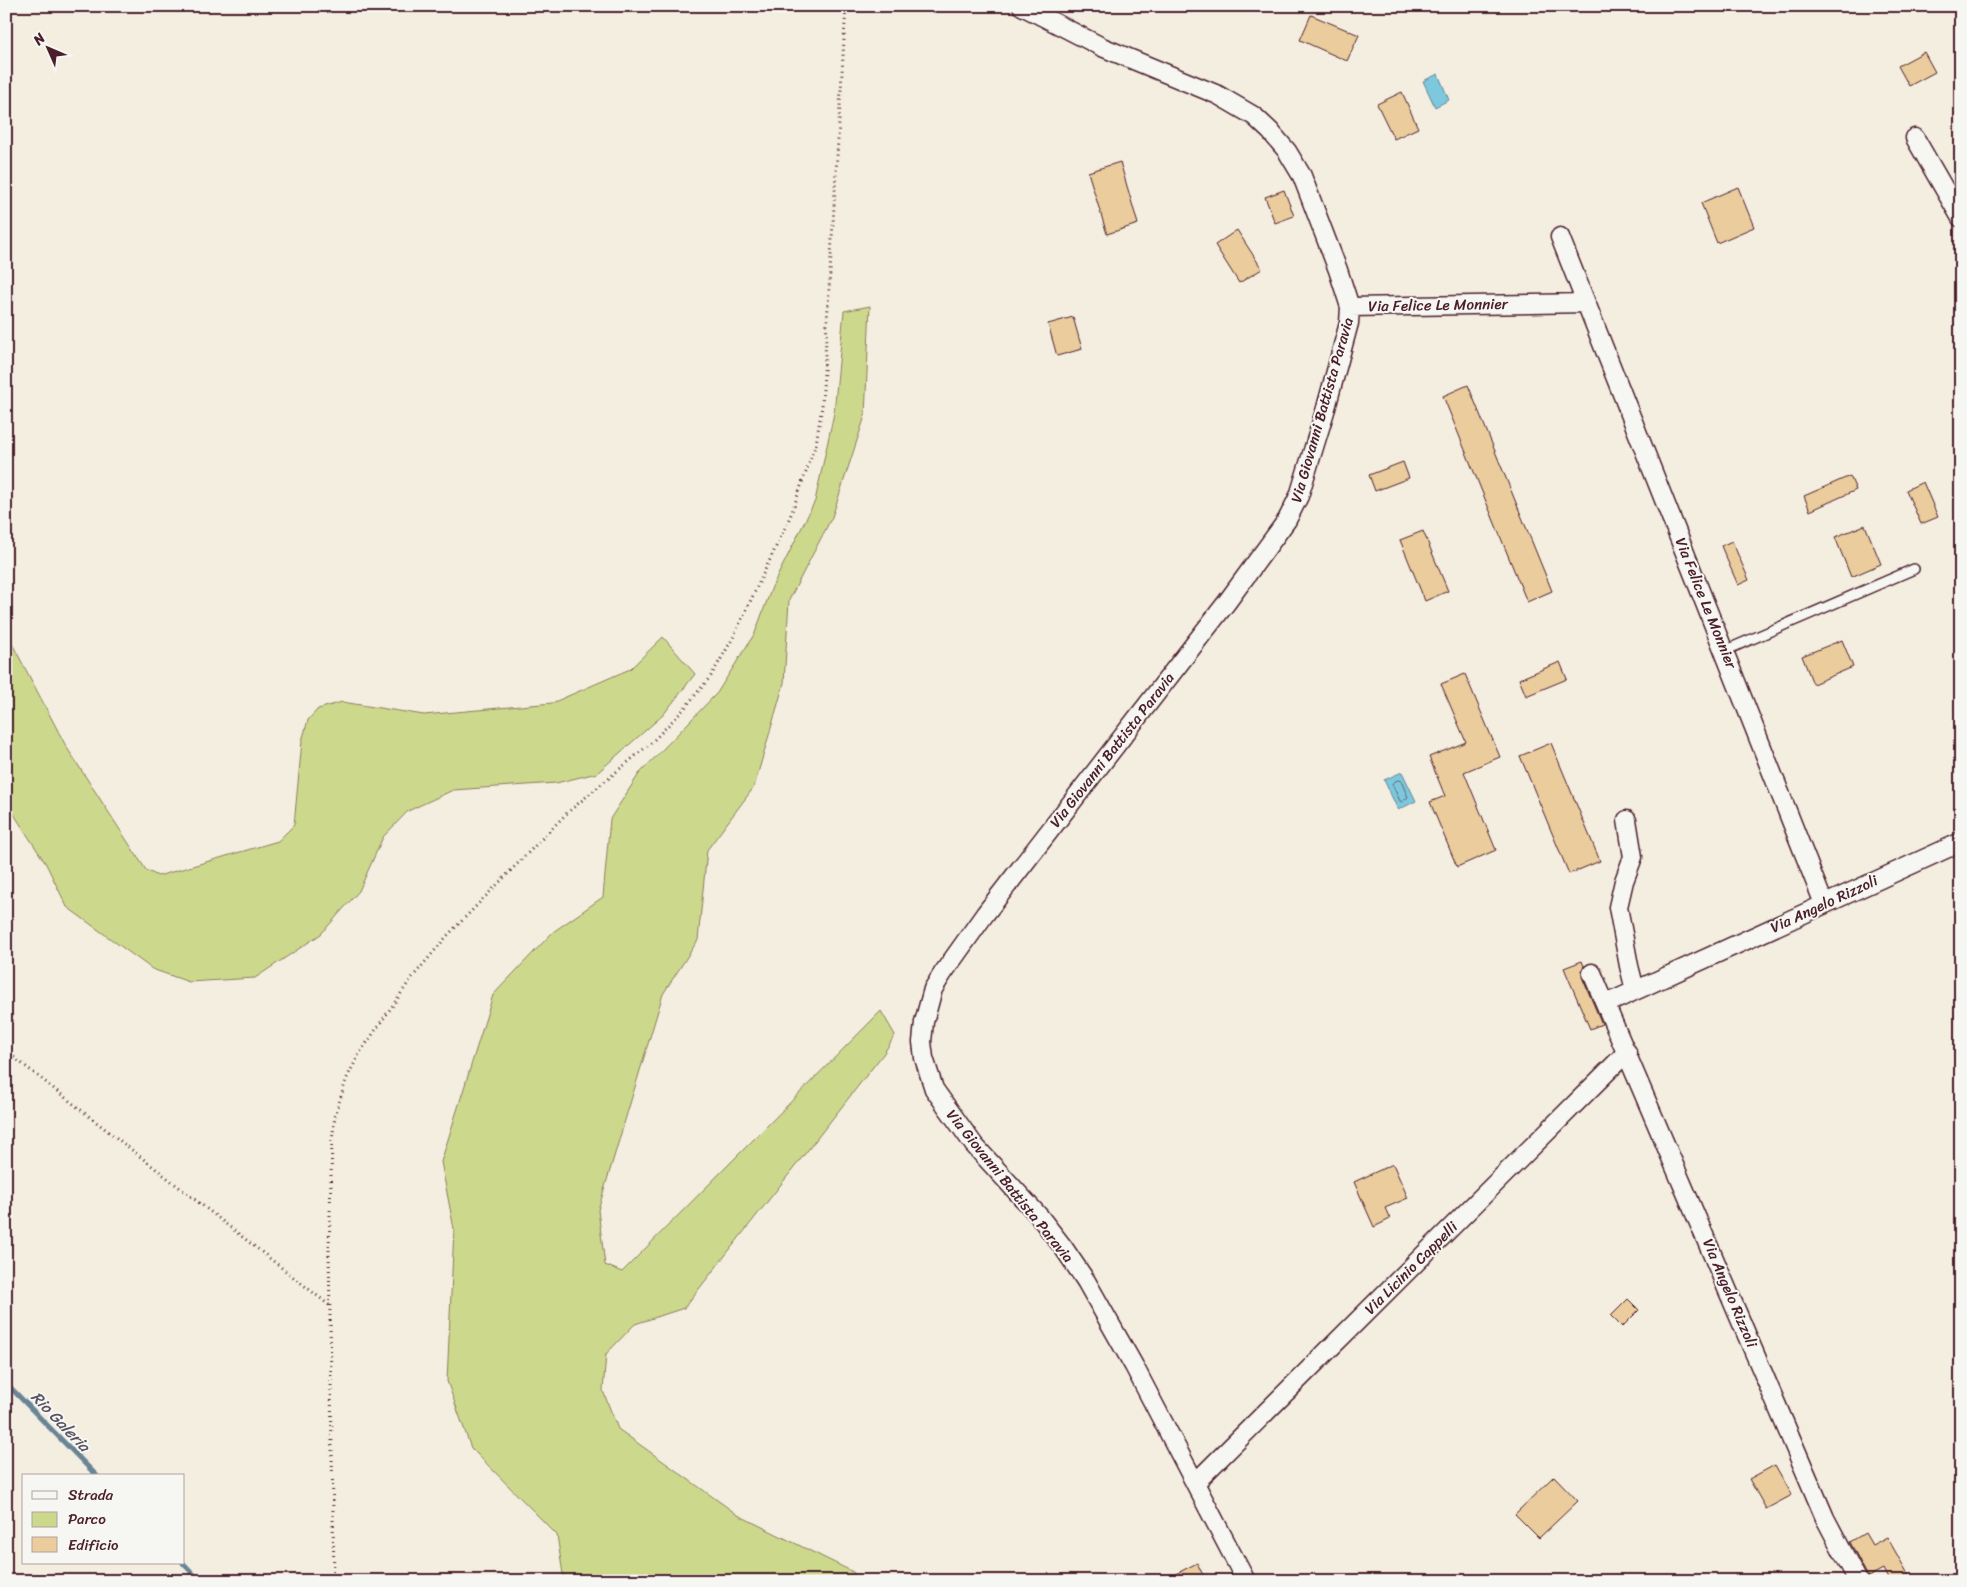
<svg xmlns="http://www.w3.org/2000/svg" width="1967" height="1587" font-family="Sriracha,sans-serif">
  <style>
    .green { fill: #ccd98c; stroke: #8b7c5c }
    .water { fill: #7cc8dc; stroke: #688495 }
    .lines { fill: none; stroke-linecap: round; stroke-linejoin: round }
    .shore { stroke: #5e6372; stroke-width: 1 }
    .stream { stroke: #688495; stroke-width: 5 }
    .building { fill: #ebcc9d; stroke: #4a1f2b }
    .lane-casing { stroke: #4a1f2b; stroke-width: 12 }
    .street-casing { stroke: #4a1f2b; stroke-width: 21 }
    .path { stroke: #4a1f2b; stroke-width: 3; stroke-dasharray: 1 4; stroke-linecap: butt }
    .lane { stroke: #f6f6f2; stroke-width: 9 }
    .street { stroke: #f6f6f2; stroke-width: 18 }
    .labels { text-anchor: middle; stroke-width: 4; stroke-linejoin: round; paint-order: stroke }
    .street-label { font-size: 15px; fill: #4a1f2b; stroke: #f6f6f2 }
    .water-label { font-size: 16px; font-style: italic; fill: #595260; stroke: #f6f6f2 }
  </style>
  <rect width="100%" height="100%" fill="#f4eee1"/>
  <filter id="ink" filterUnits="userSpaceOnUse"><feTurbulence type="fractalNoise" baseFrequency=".02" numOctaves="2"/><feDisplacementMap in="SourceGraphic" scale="10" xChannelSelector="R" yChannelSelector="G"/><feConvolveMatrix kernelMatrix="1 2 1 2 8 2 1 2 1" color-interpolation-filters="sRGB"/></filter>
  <g filter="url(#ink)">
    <path class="green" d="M870,306L865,416L832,517L789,600L784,683L754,787L707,850L698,940L663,994L598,1210L605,1265L622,1272L881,1011L895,1035L884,1053L684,1308L635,1324L606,1354L603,1391L618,1429L738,1515L853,1572L861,1581H564L557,1535L471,1448L447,1381L454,1229L441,1162L493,995L553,932L603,897L610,819L639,774L717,693L755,633L772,587L815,501L834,413L844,311Z
      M6,632L67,748L146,870L158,876L278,841L294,825L302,741L308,720L318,709L342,702L424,715L552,703L630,669L663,637L695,674L663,715L597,773L556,783L453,790L408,811L383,837L359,891L321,934L255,978L189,982L152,969L67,907L46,864L6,802Z"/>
    <path class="water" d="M1438,74L1449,100L1435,107L1423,81Z
      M1402,772L1416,801L1398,810L1384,780Z"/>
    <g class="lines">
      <path class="shore" d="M1398,780L1401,781L1408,797L1402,802L1400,801L1392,784Z"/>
      <path class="stream" d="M6,1383L97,1476
        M183,1563L200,1581"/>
    </g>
    <path class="building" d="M1311,15L1359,35L1347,61L1300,40Z
      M1924,52L1935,72L1909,86L1898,66Z
      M1402,92L1418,128L1394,139L1377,104Z
      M1120,162L1138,224L1107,234L1088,172Z
      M1738,187L1754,227L1717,243L1701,203Z
      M1284,190L1294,216L1275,223L1265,197Z
      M1237,230L1262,269L1239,283L1215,245Z
      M1073,317L1082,349L1057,356L1048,324Z
      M1468,385L1552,591L1527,602L1443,396Z
      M1403,462L1409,478L1375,491L1369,475Z
      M1850,476L1856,490L1810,511L1804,496Z
      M1923,482L1938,517L1921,524L1906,490Z
      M1865,525L1881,564L1851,577L1835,537Z
      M1423,531L1448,591L1425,601L1400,540Z
      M1732,541L1749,580L1738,585L1721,546Z
      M1842,640L1853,667L1813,684L1802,656Z
      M1560,662L1567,679L1526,696L1519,679Z
      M1465,674L1500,757L1464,772L1496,850L1457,867L1430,802L1445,796L1429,757L1466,742L1441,684Z
      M1551,743L1600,861L1569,874L1520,756Z
      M1582,961L1584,966L1582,971V977L1602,1024L1590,1029L1564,968Z
      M1393,1164L1408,1198L1385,1208L1390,1219L1374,1227L1354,1182Z
      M1628,1299L1639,1310L1622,1327L1611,1316Z
      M1775,1465L1792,1495L1766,1509L1749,1479Z
      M1554,1476L1578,1501L1539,1538L1515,1514Z
      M1865,1533L1872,1545L1887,1537L1912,1581H1889L1883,1569L1868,1577L1850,1542Z
      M1197,1563L1206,1581H1162Z"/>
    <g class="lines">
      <defs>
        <path id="lane" d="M1724,651L1914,569"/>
        <path id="street" d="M1022,6L1102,47L1218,95L1254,116L1270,131L1287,151L1302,176L1338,270L1350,307L1349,323L1326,408L1299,496L1287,520L1227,602L985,914L943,973L933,989L924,1022L922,1042L924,1058L934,1089L974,1145L1039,1216L1063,1247L1086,1281L1134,1366L1246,1581
          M1915,138L1961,218
          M1560,237L1824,904
          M1350,307L1586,303
          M1627,820L1633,857L1624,881L1618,907L1629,966L1635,990
          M1592,973L1825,1518L1858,1581
          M1606,1004L1961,842
          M1195,1483L1627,1052"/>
      </defs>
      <use href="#lane" class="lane-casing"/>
      <use href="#street" class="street-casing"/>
      <path class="path" d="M6,1051L329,1305
        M334,1581L329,1250L332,1141L335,1116L346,1080L359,1054L411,979L447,936L568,812L651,743L683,710L711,676L733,638L790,517L816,444L822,406L846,6"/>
      <use href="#lane" class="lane"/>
      <use href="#street" class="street"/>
    </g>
  </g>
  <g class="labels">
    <g class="street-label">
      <text transform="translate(1438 305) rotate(-1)" y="5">Via Felice Le Monnier</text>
      <text transform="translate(1322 410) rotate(-74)" y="5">Via Giovanni Battista Paravia</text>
      <text transform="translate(1706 603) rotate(68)" y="5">Via Felice Le Monnier</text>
      <text transform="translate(1112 750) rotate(-52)" y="5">Via Giovanni Battista Paravia</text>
      <text transform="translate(1824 904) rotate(-25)" y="5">Via Angelo Rizzoli</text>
      <text transform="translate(1010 1186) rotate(51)" y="5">Via Giovanni Battista Paravia</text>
      <text transform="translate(1411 1268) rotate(-45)" y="5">Via Licinio Cappelli</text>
      <text transform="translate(1730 1293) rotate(67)" y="5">Via Angelo Rizzoli</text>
    </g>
    <g class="water-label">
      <text transform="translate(61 1421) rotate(46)" y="6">Rio Galeria</text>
    </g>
  </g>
  <rect width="1967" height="1587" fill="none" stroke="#f6f6f2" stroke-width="25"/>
  <rect x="12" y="12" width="1942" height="1562" fill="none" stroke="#4a1f2b" stroke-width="2" filter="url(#ink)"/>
  <rect x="22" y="1474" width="162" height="90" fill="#f6f6f2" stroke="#b1a0a2"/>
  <rect x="32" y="1491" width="25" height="8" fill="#f6f6f2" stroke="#b1a0a2"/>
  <text x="68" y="1500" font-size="15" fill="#4a1f2b">Strada</text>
  <rect x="32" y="1512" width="25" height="15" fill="#ccd98c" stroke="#b1a0a2"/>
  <text x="68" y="1524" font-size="15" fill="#4a1f2b">Parco</text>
  <rect x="32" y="1537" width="25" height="15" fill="#ebcc9d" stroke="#b1a0a2"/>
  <text x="68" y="1550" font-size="15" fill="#4a1f2b">Edificio</text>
  <g transform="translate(48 48) rotate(315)" stroke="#f6f6f2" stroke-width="4" paint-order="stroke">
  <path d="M0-4L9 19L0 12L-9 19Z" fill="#4a1f2b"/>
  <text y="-8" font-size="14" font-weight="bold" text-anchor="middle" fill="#4a1f2b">N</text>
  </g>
</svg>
